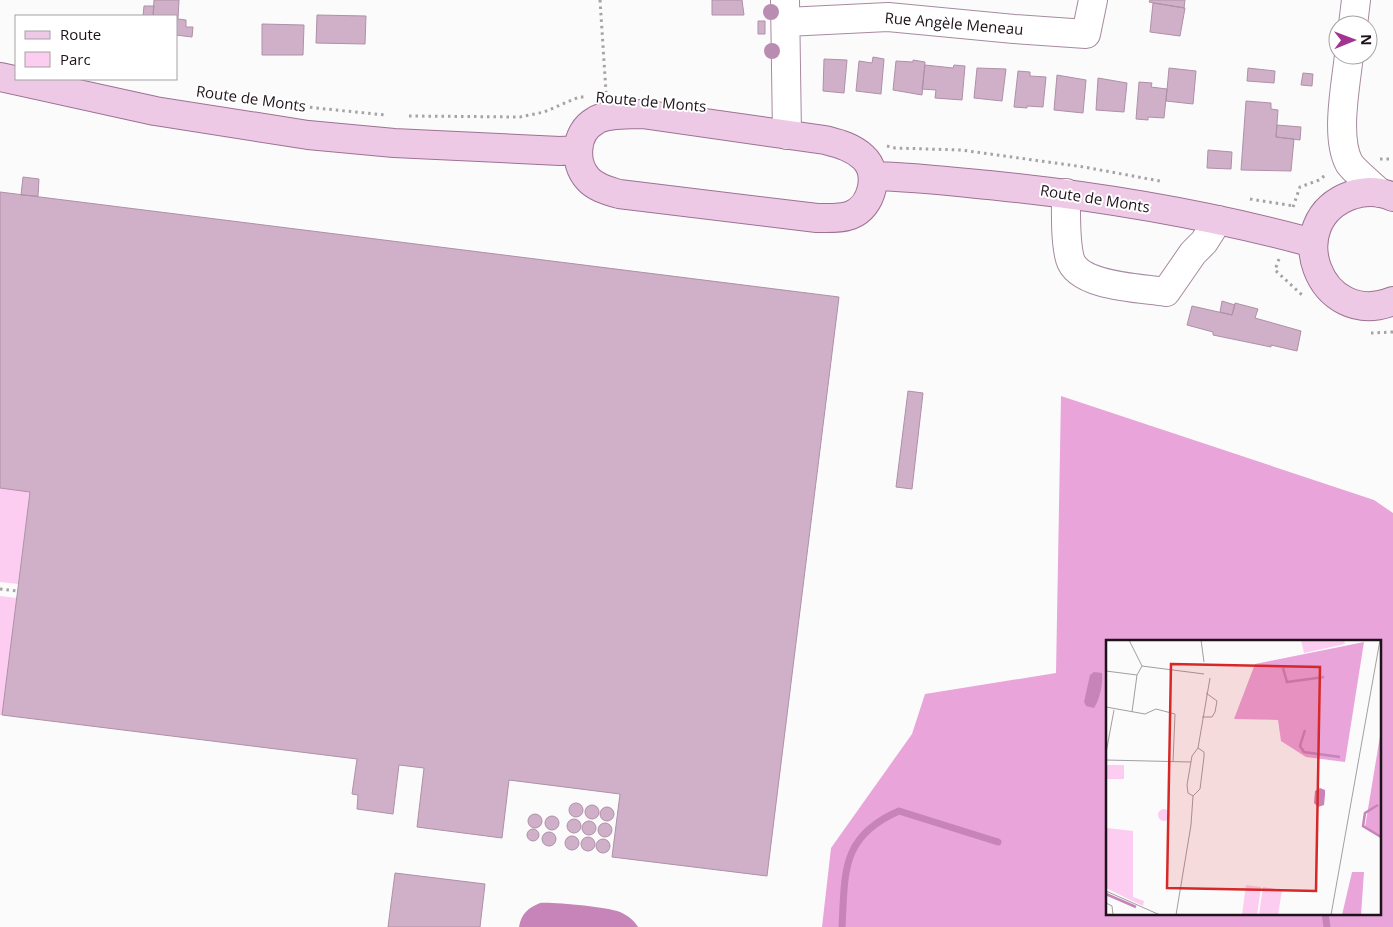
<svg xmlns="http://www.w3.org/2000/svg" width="1393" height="927" font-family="'Open Sans',sans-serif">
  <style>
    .green { fill: #fccdf1 }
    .forest { fill: #e9a4da; fill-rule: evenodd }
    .water { fill: #c784b8 }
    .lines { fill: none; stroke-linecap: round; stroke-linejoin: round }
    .stream { stroke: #c784b8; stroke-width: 7 }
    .building { fill: #d0b0c8; stroke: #af90a7 }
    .minor-casing { stroke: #a789a0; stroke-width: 30 }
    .major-casing { stroke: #9d7293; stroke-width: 30 }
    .path { stroke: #a7a2a5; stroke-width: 3; stroke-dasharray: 2.5 4; stroke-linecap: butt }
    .minor { stroke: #fff; stroke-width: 28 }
    .major { stroke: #eec9e5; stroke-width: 28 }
    .tree { fill: #b88db1 }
    .labels { text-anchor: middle; stroke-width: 4; stroke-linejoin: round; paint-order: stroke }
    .street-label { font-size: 15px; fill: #1e131b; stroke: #fff }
    .inset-river { fill: none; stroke: #c784b8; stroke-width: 2.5 }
    .inset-road { fill: none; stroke: #a39ea1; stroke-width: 1 }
    .view { fill: #d62828; fill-opacity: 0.15; stroke: #d62828; stroke-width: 2.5 }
    .inset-edge { fill: none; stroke: #1e131b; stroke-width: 2.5 }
  </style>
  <rect width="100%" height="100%" fill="#fbfbfb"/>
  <path class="green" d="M0,488L30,492L18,584L0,582Z
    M0,596L17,598L2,715H0Z"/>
  <path class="forest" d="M1061,396L1374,500L1393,513V927H822L831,848L912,734L925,694L1056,673ZM1107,641H1379V913H1107Z"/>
  <path class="water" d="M1094,672L1102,673C1103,684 1100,699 1094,708L1086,706L1084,702L1090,675Z
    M540,903C554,902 606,907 620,912C627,915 634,920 638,927H519C521,914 528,908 540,903Z"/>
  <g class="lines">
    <path class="stream" d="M1325,913L1327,927
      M842,927C845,872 841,836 899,811L998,842"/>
  </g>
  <path class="building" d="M154,0H179L178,19L186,20V27H193L192,37L176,35V16H153Z
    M712,0H742L744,15H712Z
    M1150,0H1185L1184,8L1149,2Z
    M1153,3L1185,8L1180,36L1150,32Z
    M144,6H154L153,16H143Z
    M317,15L366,16L365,44L316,43Z
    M758,21H765V34H758Z
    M262,24L304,25L303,55H262Z
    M873,57L884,59L881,94L856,91L859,61L872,63Z
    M824,59L847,60L844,93L823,91Z
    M913,60L925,62L922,95L893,90L896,61L913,62Z
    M925,65L953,68L954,65L965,66L962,100L935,98L936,90L922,89Z
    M977,68L1006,69L1002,101L974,98Z
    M1169,68L1196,71L1193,104L1166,101Z
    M1248,68L1275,71L1274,83L1247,81Z
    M1018,71L1030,72V76L1046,77L1043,107L1027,106V108L1014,107Z
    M1303,73L1313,74L1312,86L1301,85Z
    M1057,75L1086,80L1083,113L1054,110Z
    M1098,78L1127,83L1124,112L1096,110Z
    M1139,82L1152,83L1151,87L1167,89L1164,118L1148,117V120L1136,119Z
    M1246,101L1271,103V109L1278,110L1276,137L1294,139L1291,171L1241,170Z
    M1277,125L1301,127L1300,140L1276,137Z
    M1208,150L1232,152L1231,169L1207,168Z
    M23,177L39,179L38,196L21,195Z
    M0,192L839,297L767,876L612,857L620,794L509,780L502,838L417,827L424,768L399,765L393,814L357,809L358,795L352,794L357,759L2,715L30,492L0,488Z
    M1222,301L1235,305L1232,315L1220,312Z
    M1235,303L1258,309L1255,318L1301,331L1297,351L1271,345V347L1213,335V332L1187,325L1192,306L1232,315Z
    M908,391L923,393L912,489L896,487Z
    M569 810a7 7 0 1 1 14 0a7 7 0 1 1-14 0Z
    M585 812a7 7 0 1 1 14 0a7 7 0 1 1-14 0Z
    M600 814a7 7 0 1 1 14 0a7 7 0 1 1-14 0Z
    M528 821a7 7 0 1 1 14 0a7 7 0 1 1-14 0Z
    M545 823a7 7 0 1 1 14 0a7 7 0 1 1-14 0Z
    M567 826a7 7 0 1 1 14 0a7 7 0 1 1-14 0Z
    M582 828a7 7 0 1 1 14 0a7 7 0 1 1-14 0Z
    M598 830a7 7 0 1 1 14 0a7 7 0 1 1-14 0Z
    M527 835a6 6 0 1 1 12 0a6 6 0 1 1-12 0Z
    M542 839a7 7 0 1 1 14 0a7 7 0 1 1-14 0Z
    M565 843a7 7 0 1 1 14 0a7 7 0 1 1-14 0Z
    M581 844a7 7 0 1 1 14 0a7 7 0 1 1-14 0Z
    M596 846a7 7 0 1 1 14 0a7 7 0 1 1-14 0Z
    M395,873L485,884L480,927H388Z"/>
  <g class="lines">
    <defs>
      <path id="minor" d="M785,0L787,135
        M786,22L888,17L1014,29L1086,34L1093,0
        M1353,25L1356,0
        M1349,55C1346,84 1335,137 1349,163C1354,171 1373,186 1380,193
        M1066,193C1066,213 1065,241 1070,259C1078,287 1142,288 1166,292L1193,253L1204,242L1218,220"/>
      <path id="major" d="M0,77L155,111L308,135L394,143L560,151L578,150
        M642,114L825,140C840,144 852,147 863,157C881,173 872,207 851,215C841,219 828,218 817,218L619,194C609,191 596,188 588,179C573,163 575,132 595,121C607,113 628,115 642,114Z
        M873,176C915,177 957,182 998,186C1104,197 1210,215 1313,243
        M1393,197C1380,191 1365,191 1352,195C1279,220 1319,331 1393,301"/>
    </defs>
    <use href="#minor" class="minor-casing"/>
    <use href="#major" class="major-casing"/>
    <path class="path" d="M600,0L606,92
      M297,106L385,115
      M409,116L520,117L544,112L579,97H584
      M887,146L895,148L961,150L1084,167L1160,181
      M1380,159H1393
      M1250,199L1294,206
      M1293,207L1300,187L1319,180L1327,174
      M1279,259L1275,270L1302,295
      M1371,333L1393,332
      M0,589L17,591"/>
    <use href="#minor" class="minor"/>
    <use href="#major" class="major"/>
  </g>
  <g class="tree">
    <circle cx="771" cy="12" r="8"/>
    <circle cx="772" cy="51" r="8"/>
  </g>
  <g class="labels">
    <g class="street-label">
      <text transform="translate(954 24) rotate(5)" y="5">Rue Angèle Meneau</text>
      <text transform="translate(251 99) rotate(8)" y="5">Route de Monts</text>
      <text transform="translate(651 102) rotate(5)" y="5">Route de Monts</text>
      <text transform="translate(1095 199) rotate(9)" y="5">Route de Monts</text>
    </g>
  </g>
  <g transform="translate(1106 640)">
    <rect width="275" height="275" fill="#fbfbfb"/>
    <path d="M195,0H238L239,4L198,13ZM0,125H18V139H1V188L27,191V257L38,261L37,266L0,248ZM52 175a6 6 0 1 1 12 0a6 6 0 1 1-12 0ZM140,245L155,247L151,275H136ZM157,247L176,250L172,275H153Z" fill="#fccdf1"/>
    <path d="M258,2L239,122L200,117L175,101L172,80L128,79L149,24ZM275,90V197L259,187ZM246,232H258L255,275H236Z" fill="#e9a4da"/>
    <path d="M214,148L219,150V155L218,165L212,167L208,163L209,151Z" fill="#c784b8"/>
    <path class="inset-river" d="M177,28L181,42L218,37M199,90L194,106L198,112L234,117M272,165L259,173L257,186L275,197M0,254L30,267"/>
    <path class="inset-road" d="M23,0L36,26L98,34M95,0L98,22M0,31L31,35M0,67L39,74L50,69L69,74L67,122M26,72L31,35L36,26M96,77H106L109,72L111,61L100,53M0,113L8,70M0,120L85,122M87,156L94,149L98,117V112L92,108M0,251L54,275M0,263L6,266L7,275M70,275L85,185L87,156L82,153L81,145L86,116L92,108L104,38M225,275L274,0"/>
    <path class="view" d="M65,24L214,27L210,251L61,248Z"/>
    <rect width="275" height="275" class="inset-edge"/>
  </g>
  <rect x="15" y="15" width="162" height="65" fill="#ffffff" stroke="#a5a1a4"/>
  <rect x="25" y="31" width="25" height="8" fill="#eec9e5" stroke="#a5a1a4"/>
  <text x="60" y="40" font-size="15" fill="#1e131b">Route</text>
  <rect x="25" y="52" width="25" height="15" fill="#fccdf1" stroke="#a5a1a4"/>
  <text x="60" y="65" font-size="15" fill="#1e131b">Parc</text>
  <g transform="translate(1353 40) rotate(89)"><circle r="24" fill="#ffffff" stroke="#a5a1a4"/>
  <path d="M0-4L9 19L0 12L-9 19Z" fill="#a23390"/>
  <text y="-8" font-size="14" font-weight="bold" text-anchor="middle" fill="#1e131b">N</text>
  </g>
</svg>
